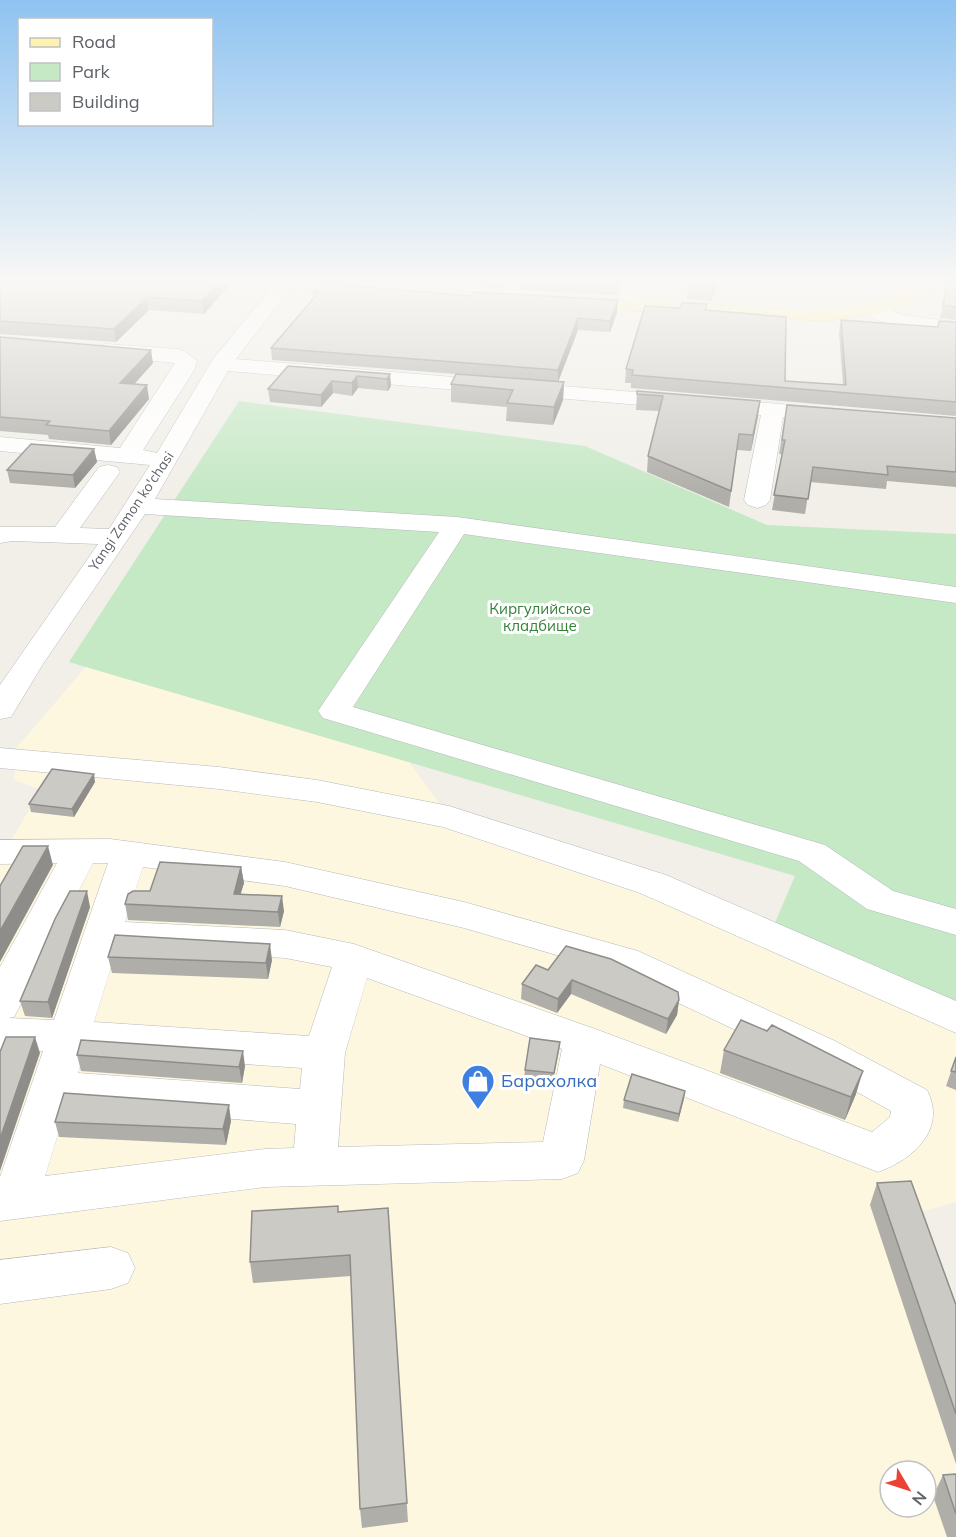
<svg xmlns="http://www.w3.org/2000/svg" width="956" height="1537" font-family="Mulish,sans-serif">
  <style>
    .commercial { fill: #fef7e0; fill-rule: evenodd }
    .green { fill: #c5e8c5 }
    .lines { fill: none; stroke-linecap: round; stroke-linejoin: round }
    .minor-casing { stroke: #b5b8bc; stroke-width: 1 }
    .major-casing { stroke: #f2c960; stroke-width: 1 }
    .minor { fill: #fff; fill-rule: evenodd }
    .major { fill: #fff2af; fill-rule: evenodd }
    .wall { fill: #afaea9 }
    .shaded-wall { fill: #8f8d8a }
    .building { fill: #cccac5; stroke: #8f8d8a; stroke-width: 1.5 }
    .labels { text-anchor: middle; stroke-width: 6; stroke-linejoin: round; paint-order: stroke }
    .far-street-label { font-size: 14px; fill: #5f6368; stroke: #fff }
    .park-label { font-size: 15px; fill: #348238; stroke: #fff }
    .near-shop-label { font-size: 18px; fill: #366cbe; stroke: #fff; text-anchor: start }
  </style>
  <rect width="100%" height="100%" fill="#f1efe8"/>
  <path class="commercial" d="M86,667L409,762L449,817L653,884L956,1018V1202L920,1212L956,1310V1537H0V859L41,790L14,780L17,747ZM890,1471H926V1507H890Z"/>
  <path class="green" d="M239,401L585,446L767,525L956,534V1016L768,939L795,876L69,662Z"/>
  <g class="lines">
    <defs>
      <path id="minor" d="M278,280H297L236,359L840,409L843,414L840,419L832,421L783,417L770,500L766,505L757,508L748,505L744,500L761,415L228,371L155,499L457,517L956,587V603L464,534L353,707L825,845L893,891L956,909V935L867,909L799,861L323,718L318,711L439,532L145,514L43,664L11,717L0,719V685L98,544L13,541L0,543V527H55L99,467L108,465L117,467L120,472L80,528L109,529L150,465L0,451V437L120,448L175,363L106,356L99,354L96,350L99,346L106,344L177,349L184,351L197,361L195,369L143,450L157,453L213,359Z
        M506,280H524L515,302L508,304L498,298Z
        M624,280H642L637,305L627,311L617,305Z
        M873,303L902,315L956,322V334C933,331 877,329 863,309L866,305Z
        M0,748L219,767L317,780L449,806L666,875L956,1001V1033L640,893L443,827L317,802L219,789L0,768Z
        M110,839L285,862L464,902L638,951L833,1040L927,1090C947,1129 914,1159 878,1172L600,1064L584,1160L578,1173L562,1179L265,1187L0,1221V1177L43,1051L0,1050V967L57,863L0,864V840ZM93,863H108L54,1020L8,1018L14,1017L20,1006ZM143,867L285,886L464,928L611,971L803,1062L891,1111L890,1117L872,1132L598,1030L354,944L285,930L125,922ZM117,948L285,958L332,967L309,1036L94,1022ZM367,978L562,1049L543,1142L338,1147L345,1053ZM84,1053L302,1068L300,1089L78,1073ZM67,1106L296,1124L294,1148L265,1149L45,1176Z
        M111,1247L128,1253L135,1268L128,1283L111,1289L0,1304V1260Z"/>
      <path id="major" d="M223,280C244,280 364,276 373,289L363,295L232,286L225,284Z
        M923,280H944L918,300L892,311L827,321L573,308L563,302L573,296C619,298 664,301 710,304C782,309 859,321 923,280Z"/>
    </defs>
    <use href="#minor" class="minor-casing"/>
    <use href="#major" class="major-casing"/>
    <use href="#minor" class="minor"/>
    <use href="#major" class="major"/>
  </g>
  <path class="wall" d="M0,280L228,287L204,314L149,310L116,342L0,334Z
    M356,280H406L404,283Z
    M480,280H505L500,288L480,287Z
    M523,280H622L617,295L522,290Z
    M691,280H719L711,301L687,299L688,287Z
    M948,280H956V320L940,318Z
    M313,292L617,312L610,332L578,330L558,382H564L563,400L553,425L506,421L507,407L451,402V384L456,374L272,360L271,348L314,298Z
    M707,304L706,311L785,381L843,385L839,333L841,320L938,327L956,322V416L631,388V383H625L626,369L680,308Z
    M0,337L153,363L134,384L149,399L111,445L49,439L48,435L0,431Z
    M288,366L390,374L391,386L388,391L358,388L352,396L333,393L321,407L270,402L268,389Z
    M637,391L758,416L751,451L737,450L729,507L647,472L648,456L659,411L636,410Z
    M787,405L956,418V487L887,481L886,489L810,482L805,514L772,510L782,454H779Z
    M94,449L97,462L75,488L10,483L7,470Z
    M95,782L74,817L31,812L29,804Z
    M241,867L244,883L240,894L284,911L280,927L128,920L125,904L150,891Z
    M90,907L52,1018L25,1016L20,1001Z
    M108,957L272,960L268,979L112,973Z
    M548,970L679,1000L677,1015L666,1034L571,994L557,1013L521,999L522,984Z
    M560,1042L559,1050L553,1081L524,1078L525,1070Z
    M724,1050L856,1094L845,1120L720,1073Z
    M77,1055L245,1066L242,1083L81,1071Z
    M956,1057V1090L946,1086Z
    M685,1091L678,1122L623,1108L624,1100Z
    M231,1121L226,1145L59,1137L55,1122Z
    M877,1183L956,1305V1464L870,1205Z
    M388,1208L408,1522L362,1528L360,1509L351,1276L253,1283L250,1262L338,1212Z
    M956,1474V1537H947L933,1496L943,1475Z"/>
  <path class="shaded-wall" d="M222,280H227L228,287L204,314L202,301Z
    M500,280H505L500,288Z
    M619,280H622L617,295L618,283Z
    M716,280H719L711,301L713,288Z
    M147,297L149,310L116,342L114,329Z
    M618,300L617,312L610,332V321Z
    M578,318V330L558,382V370Z
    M151,350L153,363L123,397L120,383Z
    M390,374L391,386L388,391L387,379Z
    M357,376L358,388L352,396V383Z
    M332,381L333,393L321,407V395Z
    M564,382L563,400L553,425L554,407Z
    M147,385L149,399L111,445L109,431Z
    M760,401L758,416L751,451L753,435Z
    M94,449L97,462L75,488L73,475Z
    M94,774L95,782L74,817L72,809Z
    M48,846L53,865L0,962V931Z
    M241,867L244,883L236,910L234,894Z
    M87,891L90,907L52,1018L48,1002Z
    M282,896L284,911L280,927L278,912Z
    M270,944L272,960L268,979L266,963Z
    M572,980L571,994L557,1013L558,999Z
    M679,1000L677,1015L666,1034L668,1019Z
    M35,1037L40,1053L0,1171V1139Z
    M243,1051L245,1066L242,1083L239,1067Z
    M863,1071L856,1094L845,1120L851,1097Z
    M685,1091L684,1099L678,1122L679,1114Z
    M229,1105L231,1121L226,1145L223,1129Z"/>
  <path class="building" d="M0,280H222L202,301L147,297L114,329L0,321Z
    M566,280H619L618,283Z
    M691,280H716L713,288L688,287Z
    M948,280H956V307L943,305Z
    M321,283L471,296L473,292L618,300L610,321L578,318L558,370L271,348L319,292H313Z
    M682,303L707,304L705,310L786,317L785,381L846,385L841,320L938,327L939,321L956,322V402L632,375L633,370L626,369L645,306L680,308Z
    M0,337L151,350L120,383L147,385L109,431L46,425L50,421L0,417Z
    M288,366L390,374L387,379L357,376L352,383L332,381L321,395L268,389Z
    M456,374L564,382L554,407L507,403L513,390L451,384Z
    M637,391L760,401L753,435L739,434L731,491L648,456L663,396L637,394Z
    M787,405L956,418V472L887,466L888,475L813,467L808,499L774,495L785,440H782Z
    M31,444L94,449L73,475L7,470Z
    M52,769L94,774L72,809L29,804Z
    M23,846H48L0,931V886Z
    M160,862L241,867L234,894L282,896L278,912L125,904L128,894L133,891H150Z
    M70,891H87L48,1002L20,1001L55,919Z
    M115,935L270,944L266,963L108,957Z
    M566,946L611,959L678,992L679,1000L668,1019L572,980L558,999L522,984L536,965L548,970Z
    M741,1020L767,1031L772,1025L863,1071L851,1097L724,1050Z
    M6,1037H35L0,1139V1052Z
    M530,1038L560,1042L554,1073L525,1070Z
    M81,1040L243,1051L239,1067L77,1055Z
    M956,1057V1072L951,1071Z
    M632,1074L685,1091L679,1114L624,1100Z
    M64,1093L229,1105L223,1129L55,1122Z
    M911,1181L956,1305V1414L877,1183Z
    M338,1206V1212L388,1208L407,1503L360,1509L350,1255L250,1262L252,1211Z
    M956,1474V1514L943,1475Z"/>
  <linearGradient id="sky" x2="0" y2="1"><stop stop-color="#8fc3f1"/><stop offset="0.57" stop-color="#f9f8f5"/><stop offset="1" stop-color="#f9f8f5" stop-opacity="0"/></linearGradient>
  <rect width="956" height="495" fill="url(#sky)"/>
  <defs>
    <symbol id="shop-pin" viewBox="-11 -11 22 30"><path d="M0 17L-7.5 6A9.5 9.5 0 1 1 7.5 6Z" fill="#3f7fe0" stroke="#fff"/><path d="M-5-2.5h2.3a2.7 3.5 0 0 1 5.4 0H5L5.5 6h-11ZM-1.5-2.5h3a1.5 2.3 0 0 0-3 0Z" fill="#fff"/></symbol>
  </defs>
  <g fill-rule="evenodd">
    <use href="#shop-pin" x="459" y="1062" width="38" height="52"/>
  </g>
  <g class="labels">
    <g class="far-street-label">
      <text transform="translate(131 511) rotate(-56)" y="5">Yangi Zamon ko'chasi</text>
    </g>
    <g class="park-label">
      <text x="540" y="614">Киргулийское<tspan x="540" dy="17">кладбище</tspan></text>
    </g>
    <g class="near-shop-label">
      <text x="501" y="1087">Барахолка</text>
    </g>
  </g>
  <rect x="18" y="18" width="195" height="108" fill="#ffffff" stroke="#bfc1c3" stroke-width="1.5"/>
  <rect x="30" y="38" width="30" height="9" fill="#fff2af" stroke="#bfc1c3" stroke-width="1.5"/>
  <text x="72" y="48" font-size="18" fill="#5f6368">Road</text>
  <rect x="30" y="63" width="30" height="18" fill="#c5e8c5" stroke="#bfc1c3" stroke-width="1.5"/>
  <text x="72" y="78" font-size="18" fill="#5f6368">Park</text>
  <rect x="30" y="93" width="30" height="18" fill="#cccac5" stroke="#bfc1c3" stroke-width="1.5"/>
  <text x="72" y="108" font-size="18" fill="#5f6368">Building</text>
  <g transform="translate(908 1489) rotate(129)"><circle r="28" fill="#ffffff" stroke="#bfc1c3" stroke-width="1.5"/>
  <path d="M0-4.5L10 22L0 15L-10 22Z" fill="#ea4335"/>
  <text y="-9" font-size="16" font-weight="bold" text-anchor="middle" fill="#5f6368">N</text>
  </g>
</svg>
